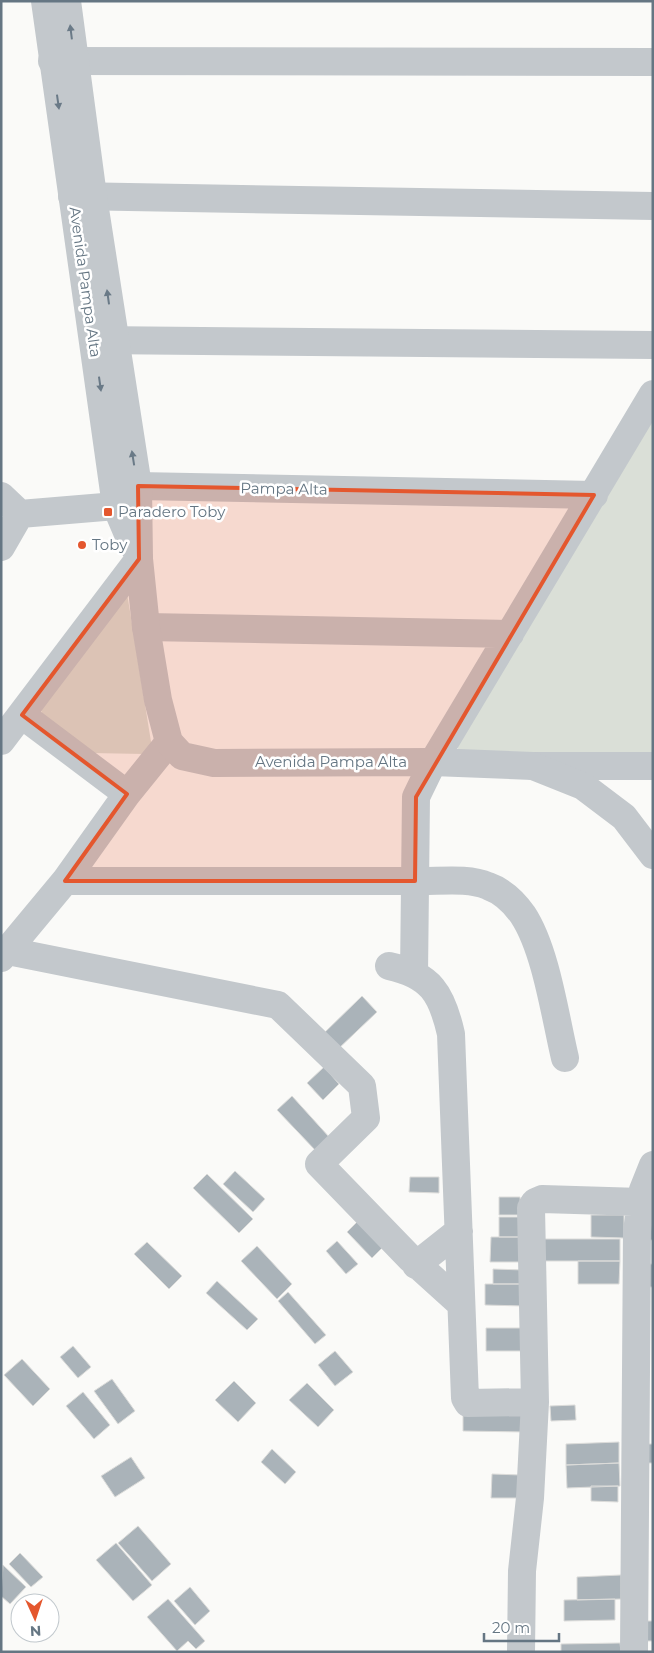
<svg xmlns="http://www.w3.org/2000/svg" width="654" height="1653" font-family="Montserrat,sans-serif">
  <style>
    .green { fill: #dadfd7 }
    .building { fill: #aab3b9; stroke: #dcdcda }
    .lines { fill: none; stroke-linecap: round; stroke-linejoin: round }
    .minor { stroke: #c3c8cc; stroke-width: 28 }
    .tertiary { stroke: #c3c8cc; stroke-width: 28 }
    .oneway { fill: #6a7a87 }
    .marked { fill: #e4572e; fill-opacity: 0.2; stroke: #e4572e; stroke-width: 4; stroke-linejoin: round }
    .poi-dot { fill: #e4572e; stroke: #fff; stroke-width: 2 }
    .labels { text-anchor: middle; stroke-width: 5; stroke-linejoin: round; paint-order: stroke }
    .street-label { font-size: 15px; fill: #657683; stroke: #fff }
    .poi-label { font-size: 15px; fill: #657683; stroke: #fff; text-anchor: start }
  </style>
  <rect width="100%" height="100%" fill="#fafaf8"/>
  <path class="green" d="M653,410V759L463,755L455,745Z
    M127,593L152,748L145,754L90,753L44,720L41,710Z"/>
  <path class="building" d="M362,996L377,1012L336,1051L321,1036Z
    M324,1067L339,1084L323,1100L307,1083Z
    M292,1096L330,1138L316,1151L277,1110Z
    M235,1171L265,1199L253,1212L223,1184Z
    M207,1174L253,1219L239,1233L193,1188Z
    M410,1177H439V1193L409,1192Z
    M499,1197H520L521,1215H499Z
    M653,1214V1240H645Z
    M591,1215H624V1238L591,1237Z
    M499,1217H521L522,1237H499Z
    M359,1220L384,1246L372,1258L347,1232Z
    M491,1237H522L521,1262H490Z
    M543,1239H620V1261H543Z
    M337,1241L358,1264L346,1274L326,1251Z
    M147,1242L182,1276L169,1289L134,1254Z
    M257,1246L292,1284L277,1299L241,1261Z
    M578,1261H620L619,1284H578Z
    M649,1264H653V1287H649Z
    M493,1269L524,1270L523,1284H493Z
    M217,1281L258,1319L247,1330L206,1293Z
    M485,1284H523V1306L485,1305Z
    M288,1292L326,1335L315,1344L278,1301Z
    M486,1328H527V1351H486Z
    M73,1346L91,1367L78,1378L60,1357Z
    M335,1351L353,1372L335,1386L318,1365Z
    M22,1359L50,1389L33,1406L4,1375Z
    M112,1379L135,1411L118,1424L94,1391Z
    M234,1381L256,1403L238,1422L215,1400Z
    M307,1383L334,1410L318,1427L289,1400Z
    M83,1392L110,1425L94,1439L66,1406Z
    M575,1405L576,1420L551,1421L550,1406Z
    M463,1408H525V1432L463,1431Z
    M619,1442V1463L566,1465V1444Z
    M643,1444H653V1463H644Z
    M272,1449L296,1472L285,1484L261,1462Z
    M131,1457L145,1478L115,1497L101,1476Z
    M619,1463L620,1486L567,1488L566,1465Z
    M492,1474L521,1475V1498H491Z
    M591,1486H618V1502L591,1501Z
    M138,1526L171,1564L152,1581L118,1543Z
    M116,1543L152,1585L133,1601L96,1560Z
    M20,1553L43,1577L31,1587L9,1564Z
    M3,1565L26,1587L10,1604L1,1596Z
    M621,1575V1599L577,1600V1577Z
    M190,1587L210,1611L195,1625L174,1601Z
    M168,1599L205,1641L196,1649L188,1641L177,1651L147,1617Z
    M615,1599V1620L564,1621V1600Z
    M642,1621H653V1641H642Z
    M620,1643L621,1652H561V1644Z"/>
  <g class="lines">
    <path class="minor" d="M52,61L653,62
      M72,196L653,206
      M94,340L653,345
      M1,496L20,514
      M1,547L20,514L116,506L138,486L594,495
      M146,627L510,634
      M22,715L127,794
      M1,741L139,559
      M533,766H653
      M65,881H415C437,882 467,877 488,886C502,891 514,902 523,915C546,950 555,1016 565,1058
      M8,951L278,1005L362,1086L366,1118L319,1164L410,1258L461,1304
      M1,958L65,881L127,794L169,742
      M389,966C431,975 442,994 451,1034L465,1398L468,1403L535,1402
      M414,974L416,797L433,762L653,394
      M416,1265L459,1231
      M521,1652L522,1571L530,1498L535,1402L531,1208L535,1202L542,1199L641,1202
      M634,1652L637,1231L643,1190L653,1165"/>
    <path class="tertiary" d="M45,1L116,506L133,546
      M67,1L93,196L138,486L139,559L146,627L158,700L169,742L182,756L214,763L433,762L533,766L583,786L624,817L653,855"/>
  </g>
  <defs><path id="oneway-solid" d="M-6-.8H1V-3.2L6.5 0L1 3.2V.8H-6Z" transform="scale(1.25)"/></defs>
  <g class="oneway">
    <use href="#oneway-solid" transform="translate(71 32) rotate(-97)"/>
    <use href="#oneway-solid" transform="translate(58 102) rotate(82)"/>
    <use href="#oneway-solid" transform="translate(108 297) rotate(-98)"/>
    <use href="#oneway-solid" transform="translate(100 384) rotate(82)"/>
    <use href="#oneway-solid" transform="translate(133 458) rotate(-99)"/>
  </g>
  <path class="marked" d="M138,486L594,495L416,797L415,881H65L127,794L22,715L139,559Z"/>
  <g class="poi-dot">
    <rect x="103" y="507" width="10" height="10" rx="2.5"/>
    <circle cx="82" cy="545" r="5"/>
  </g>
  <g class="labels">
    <g class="street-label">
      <text transform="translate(85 282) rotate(82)" y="5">Avenida Pampa Alta</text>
      <text transform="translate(284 489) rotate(1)" y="5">Pampa Alta</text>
      <text x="331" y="767">Avenida Pampa Alta</text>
    </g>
    <g class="poi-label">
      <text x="118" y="517">Paradero Toby</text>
      <text x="92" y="550">Toby</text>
    </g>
  </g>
  <rect width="654" height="1653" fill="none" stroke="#657683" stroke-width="5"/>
  <g transform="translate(35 1618) rotate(177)"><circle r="24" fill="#ffffff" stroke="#c1c8cd"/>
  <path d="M0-4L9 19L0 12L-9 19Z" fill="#e4572e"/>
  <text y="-8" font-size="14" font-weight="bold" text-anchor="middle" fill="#657683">N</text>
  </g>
  <path d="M484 1633v8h75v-8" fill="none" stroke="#657683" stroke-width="2.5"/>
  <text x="492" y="1633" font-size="15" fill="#657683" stroke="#ffffff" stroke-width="4" paint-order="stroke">20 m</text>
</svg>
